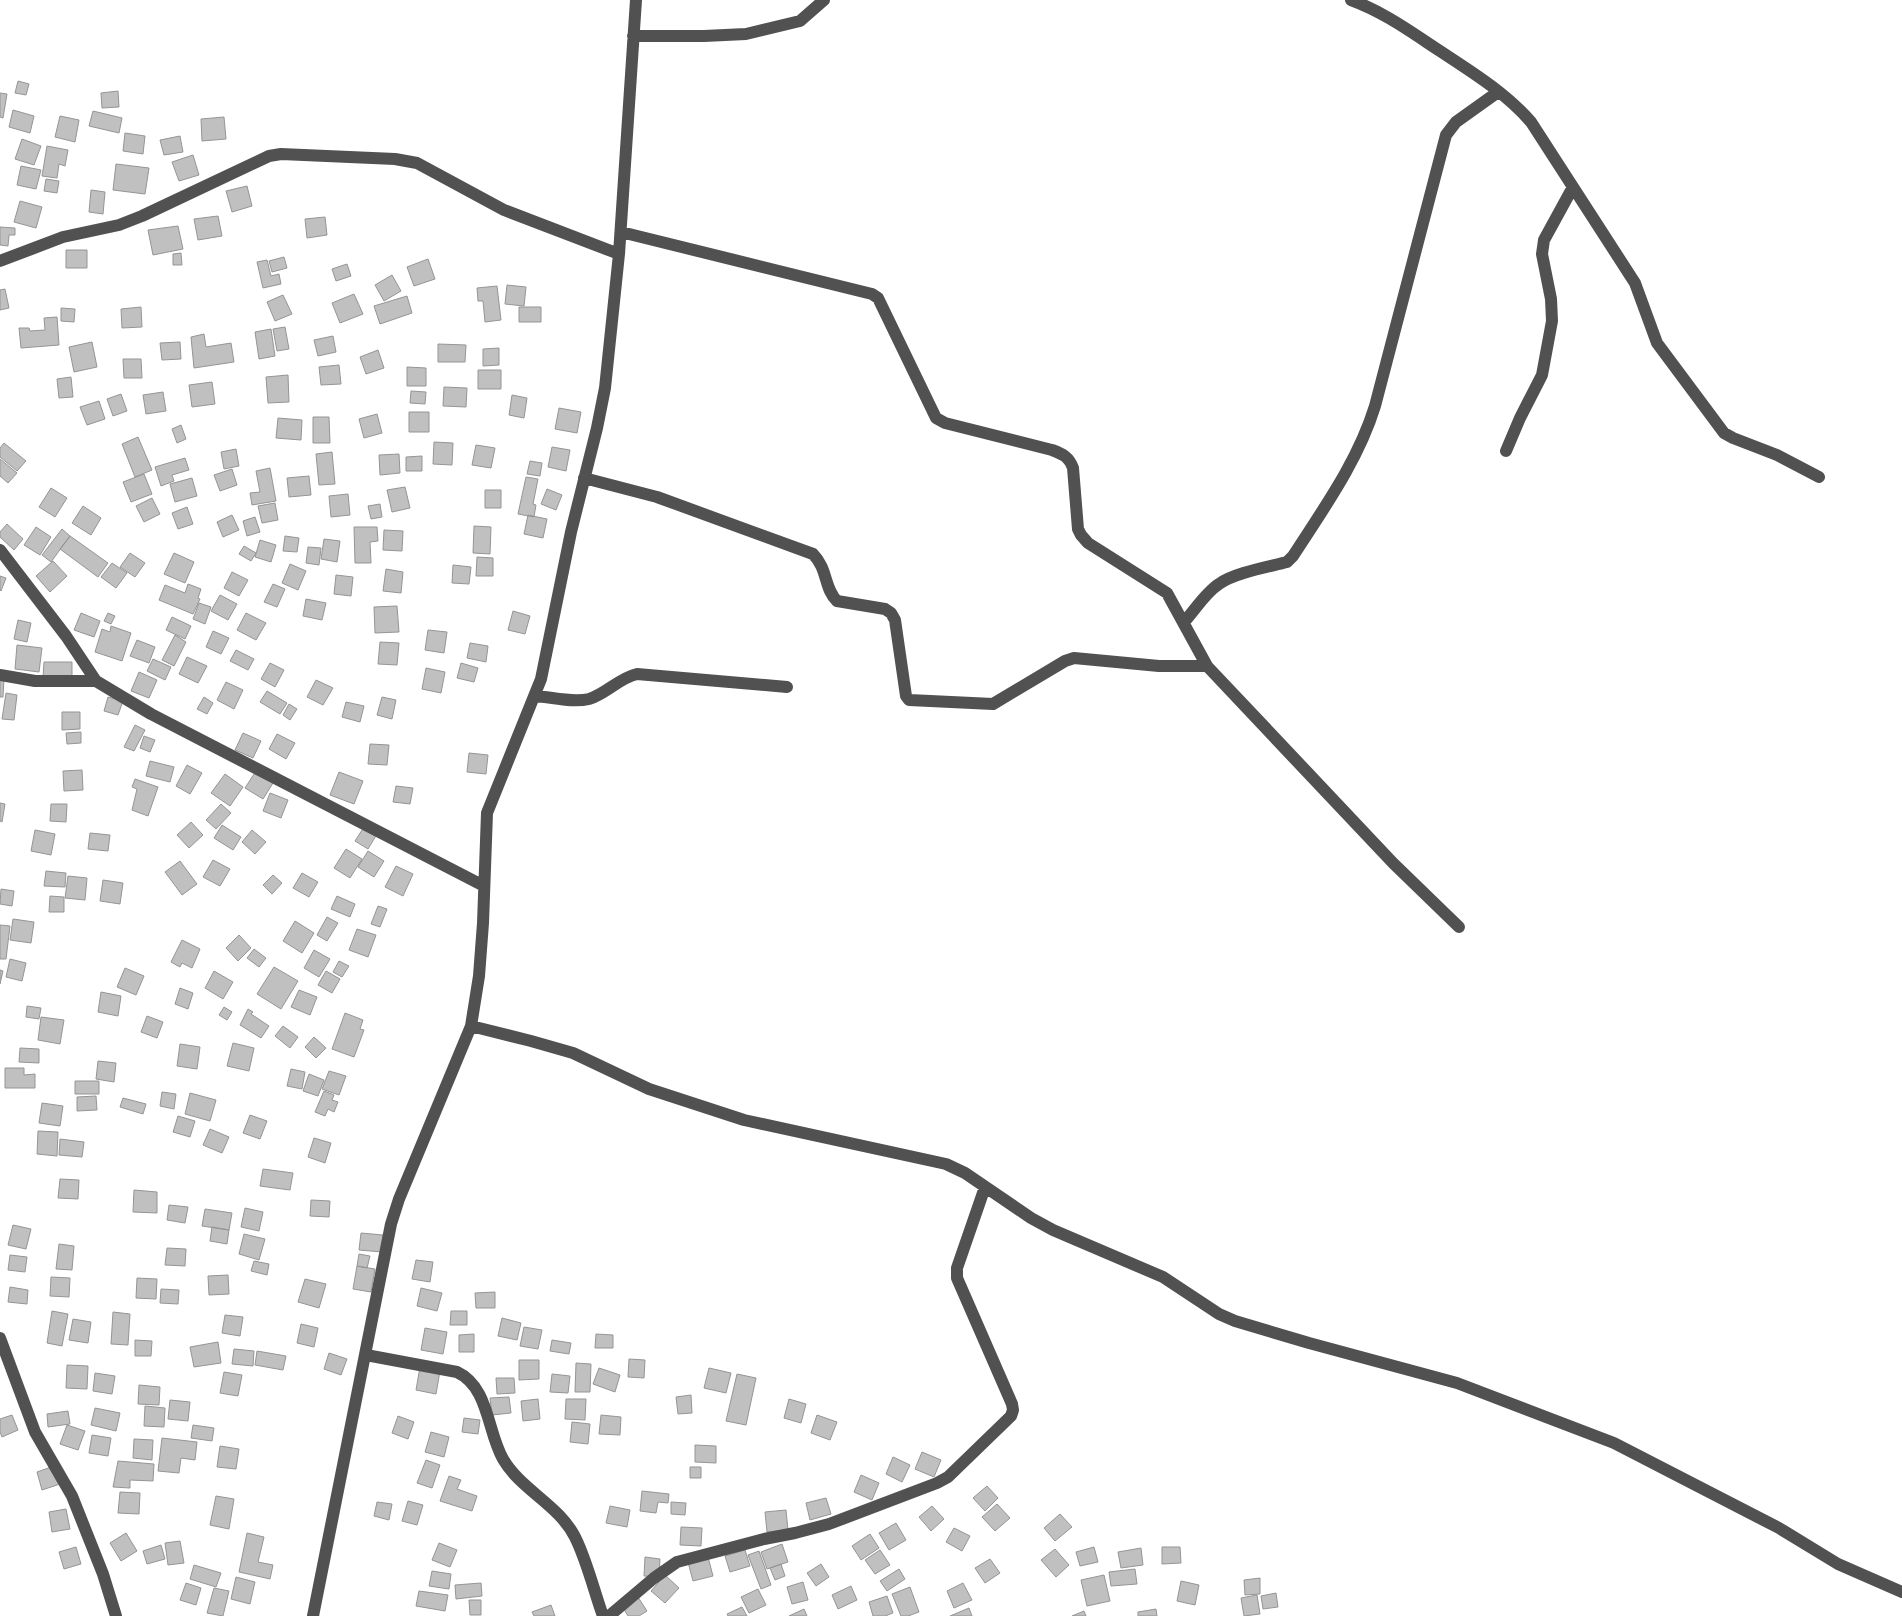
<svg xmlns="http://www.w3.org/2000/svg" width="1902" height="1616" font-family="Manrope,sans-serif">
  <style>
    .building { fill: #c0c0c0; stroke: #959595 }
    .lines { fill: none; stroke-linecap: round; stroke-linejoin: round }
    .minor { stroke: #515151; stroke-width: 12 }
  </style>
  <rect width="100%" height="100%" fill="#fff"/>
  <path class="building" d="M18,81L29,84L26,95L15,93Z
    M118,91L119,107L102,108L101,93Z
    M0,93L7,94L3,118L0,117Z
    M13,110L34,116L30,133L9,127Z
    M93,111L122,118L119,133L89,126Z
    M60,116L79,120L75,142L55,137Z
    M224,117L226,139L202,141L201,119Z
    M125,133L145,136L143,154L123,151Z
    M180,136L183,152L164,155L160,140Z
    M22,139L41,146L34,165L15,159Z
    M47,146L68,150L65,166L59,164L57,178L42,176Z
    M193,155L199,175L179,181L172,162Z
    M116,164L149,168L145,194L113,190Z
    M21,166L41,170L36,189L17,185Z
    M46,179L59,181L57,193L44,191Z
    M247,186L252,206L232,212L226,191Z
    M91,190L105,192L103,214L89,212Z
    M20,201L42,207L36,228L14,222Z
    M218,216L222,236L198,240L194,219Z
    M325,217L327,235L307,238L305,219Z
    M178,226L183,249L153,255L148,230Z
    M0,227L15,228V235H9L8,246L0,245Z
    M66,250H87V268H66Z
    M181,253L182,265H173V254Z
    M284,257L287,268L272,272L269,261Z
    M428,259L435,279L414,286L407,267Z
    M267,260L271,276L279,274L281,284L263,288L257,262Z
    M347,264L351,276L336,281L332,269Z
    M392,275L401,291L384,301L375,285Z
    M507,285L526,287L524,306L505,304Z
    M497,286L501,320L485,322L483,301H478L477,288Z
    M5,289L9,308L0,310V290Z
    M354,294L363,314L340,323L332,303Z
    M283,295L292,314L275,321L267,302Z
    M407,296L412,313L380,324L374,306Z
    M141,307L142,327L122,328L121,309Z
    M519,307H541V322H519Z
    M61,308L75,309L74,322L61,321Z
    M57,317L59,345L21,348L19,328H29L30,331L45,330L44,318Z
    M285,327L289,349L277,351L273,329Z
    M271,329L275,356L259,359L255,332Z
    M204,334L206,347L231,343L234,362L194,368L191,337Z
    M333,336L336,352L318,356L314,340Z
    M92,342L97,367L74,372L69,347Z
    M180,342L181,359L162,360L160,343Z
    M438,344L466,345L465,362H438Z
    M499,348V365L483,366V349Z
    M378,350L384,368L366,374L360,357Z
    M123,359H141L142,378H124Z
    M339,365L341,384L321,385L319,367Z
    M407,367L426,368V386H407Z
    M478,370H501V389H478Z
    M288,375L289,402L268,403L266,377Z
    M71,377L73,397L59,398L57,379Z
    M212,382L215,404L192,407L189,385Z
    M444,387L467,388L466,407L443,406Z
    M411,391L426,392L425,404L410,403Z
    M163,392L166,411L146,414L143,395Z
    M121,394L127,411L113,416L107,399Z
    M512,395L527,398L524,418L509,415Z
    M99,401L105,419L87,425L80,407Z
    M559,408L581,412L577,433L555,429Z
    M409,412H429V432H409Z
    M377,414L382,433L364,438L359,419Z
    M313,417H329L330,443H313Z
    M278,418L302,420L301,440L276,438Z
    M181,425L186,439L177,443L172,429Z
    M138,437L152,470L135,477L122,444Z
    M434,442L453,443L452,465L433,464Z
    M4,443L26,461L17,471L0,457V448Z
    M476,445L495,448L491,468L472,465Z
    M552,447L570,450L566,471L548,467Z
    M236,449L239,466L224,469L221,452Z
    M332,452L335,484L319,485L316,454Z
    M399,454L400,473L380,475L379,455Z
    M422,456V471H406V457Z
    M185,458L189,470L172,475L174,481L161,486L155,467Z
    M0,459L17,473L8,483L0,476Z
    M530,461L542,463L540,476L527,474Z
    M270,468L276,501L252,505L250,493L260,492L256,471Z
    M232,469L237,485L220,491L214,475Z
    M144,474L152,494L131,502L123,482Z
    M309,476L311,495L289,497L287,478Z
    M526,477L538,479L533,504L536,505L534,517L518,514Z
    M192,478L197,496L175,502L170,484Z
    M405,487L410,508L392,512L387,490Z
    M51,488L67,498L55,517L39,507Z
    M547,489L562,495L556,510L541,504Z
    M485,490H501V508H485Z
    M348,494L350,515L331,517L329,496Z
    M152,498L160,514L144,522L136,506Z
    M275,503L278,520L262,523L258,506Z
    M380,504L382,517L371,519L368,506Z
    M83,506L101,518L91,535L72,523Z
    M187,507L193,524L178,529L172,513Z
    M232,515L239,530L223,537L217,522Z
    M528,515L547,519L543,538L524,534Z
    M255,517L260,532L247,536L243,521Z
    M7,524L23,539L14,550L0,537V532Z
    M474,526L491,527L490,554L473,553Z
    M36,527L51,537L40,555L24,545Z
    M354,527H377L378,541L370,542L371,563H355Z
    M62,529L70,536L51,562L42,555Z
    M384,530L403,531L402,551L383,550Z
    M70,536L108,563L98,577L60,549Z
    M285,536L299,538L297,552L283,551Z
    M324,539L340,541L337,562L321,559Z
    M260,540L276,545L271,562L255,557Z
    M244,546L256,553L251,561L239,554Z
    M308,547L321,548L319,565L306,563Z
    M130,553L145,563L135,577L120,567Z
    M174,553L194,562L185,583L164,574Z
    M477,557L493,558V576H476Z
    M53,561L67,576L50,592L36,576Z
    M112,563L127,573L116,588L101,577Z
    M290,564L306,571L298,590L282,583Z
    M453,565L471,567L469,584L452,583Z
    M386,569L403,572L401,593L383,591Z
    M232,572L248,580L239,596L224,588Z
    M336,575L353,577L351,596L334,594Z
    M0,576L6,578L1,591L0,590Z
    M188,584L201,589L198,598L200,599L193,614L159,600L165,585L185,593Z
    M273,584L285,589L277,607L264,602Z
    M220,595L237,604L228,620L211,611Z
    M306,599L326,603L322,620L303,616Z
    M199,603L211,607L205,624L193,619Z
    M397,606L399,632L375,633L374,607Z
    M513,611L530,616L525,634L508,630Z
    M81,613L100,621L94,637L74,630Z
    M108,613L115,616L111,624L104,621Z
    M246,613L266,623L256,640L237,630Z
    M172,617L191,626L185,639L166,630Z
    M18,620L31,623L27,642L14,639Z
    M111,626L131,633L122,661L95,652L102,629L110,632Z
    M428,630L447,632L444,653L425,650Z
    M213,631L229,638L221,654L206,647Z
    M175,635L186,642L174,666L162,660Z
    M137,640L155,647L149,663L130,656Z
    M380,642L399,643L397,665L378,664Z
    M470,643L488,646L486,662L467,658Z
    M17,645L42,648L39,672L15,669Z
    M236,650L254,659L248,670L230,661Z
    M187,657L207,666L198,683L179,674Z
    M153,659L171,667L165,680L147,671Z
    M44,662H72V679L43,678Z
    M270,663L284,670L275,687L261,679Z
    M461,663L478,668L474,682L457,678Z
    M426,668L445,672L441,693L422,689Z
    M139,672L157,680L149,698L131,691Z
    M0,678H4L3,697H0Z
    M316,680L333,688L323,705L307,697Z
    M226,682L243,690L234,709L217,700Z
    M267,691L287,703L280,714L260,702Z
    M6,693L17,695L14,720L2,719Z
    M108,697L123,701L118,715L104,711Z
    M204,697L213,703L207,714L197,709Z
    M382,697L396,700L392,719L377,715Z
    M346,702L364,706L360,722L342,717Z
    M289,704L297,709L290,720L283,715Z
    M62,712H80V729L62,730Z
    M135,725L145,730L134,751L124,747Z
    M81,732V743L67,744L66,733Z
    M243,733L261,741L253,758L235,750Z
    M277,734L295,743L286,759L269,749Z
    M144,736L155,740L150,752L140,748Z
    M370,744L389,745L387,765L368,764Z
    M469,753L488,755L486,774L467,772Z
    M150,761L174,767L170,782L146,776Z
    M187,765L202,773L190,794L176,786Z
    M82,770L83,790L64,791L63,771Z
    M256,771L273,783L263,799L245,788Z
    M339,772L363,781L354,804L330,795Z
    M225,774L243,787L230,806L211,793Z
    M135,779L158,787L148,816L132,810L137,789L132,787Z
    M396,786L413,788L410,804L393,802Z
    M270,793L288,800L281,818L263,811Z
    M0,803L5,804L2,822L0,821Z
    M51,804H67L66,822L50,821Z
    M221,804L231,813L216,829L206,820Z
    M191,822L203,835L189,848L177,835Z
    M222,825L241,837L233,850L214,838Z
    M364,827L377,834L368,849L355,841Z
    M35,830L55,834L51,855L31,851Z
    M252,830L266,842L255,854L242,842Z
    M90,833L110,835L108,851L88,849Z
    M346,849L362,859L350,878L334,868Z
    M368,851L384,861L374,877L358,867Z
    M213,860L230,869L220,886L203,877Z
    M180,861L197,884L182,895L165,872Z
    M396,866L413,874L403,896L385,887Z
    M46,871L66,873L65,887L44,886Z
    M302,873L318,882L309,897L293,888Z
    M273,875L282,883L272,894L263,885Z
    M68,876L87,878L85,900L65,898Z
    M103,880L123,883L120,904L100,901Z
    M1,889L14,891L12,906L0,904Z
    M50,896L64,897V912H49Z
    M337,896L355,904L350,917L331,909Z
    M378,906L387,909L380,927L371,924Z
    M327,917L338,923L327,941L317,935Z
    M13,919L34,922L31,943L10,940Z
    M295,921L314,933L302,953L283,941Z
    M0,925L10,926L6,959H0Z
    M357,929L376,935L368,957L349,950Z
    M239,935L251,948L238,961L226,948Z
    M182,940L200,949L192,968L182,963L180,967L171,962Z
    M254,949L266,958L259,967L247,958Z
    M314,950L330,959L319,977L304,968Z
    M10,959L26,963L22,981L6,977Z
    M339,961L349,966L342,977L333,972Z
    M274,967L298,981L281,1009L257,994Z
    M125,968L144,976L136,995L117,987Z
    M0,970L3,971L0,984Z
    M214,971L233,982L223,999L205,988Z
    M326,971L340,979L332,993L318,985Z
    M180,988L193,993L188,1009L175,1004Z
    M299,990L317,997L310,1015L291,1007Z
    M101,992L121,996L118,1016L98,1012Z
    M27,1006L41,1008L39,1019L26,1017Z
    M224,1007L232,1012L227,1020L219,1015Z
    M248,1009L253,1012L251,1014L269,1026L261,1038L240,1025Z
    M345,1013L363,1020L360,1029L364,1030L354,1057L332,1049Z
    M147,1016L163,1022L157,1038L141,1032Z
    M41,1017L64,1020L60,1044L38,1040Z
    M283,1026L298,1037L290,1048L275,1036Z
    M314,1037L326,1048L316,1058L305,1047Z
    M233,1043L254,1048L249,1071L227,1066Z
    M180,1044L200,1047L197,1069L177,1066Z
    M20,1048L39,1049V1063L19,1062Z
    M98,1061L116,1063L114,1082L96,1079Z
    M5,1068H24V1075L35,1074V1088H5Z
    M291,1069L305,1072L302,1089L287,1086Z
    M329,1071L346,1076L339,1095L322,1089Z
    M309,1074L324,1080L318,1096L303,1091Z
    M75,1081H99V1094H75Z
    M324,1091L334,1095L332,1100L338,1102L334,1112L328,1109L325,1116L315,1112Z
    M162,1092L176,1094L174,1109L160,1106Z
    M190,1093L216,1100L210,1121L185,1114Z
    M96,1096L97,1110L77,1111V1097Z
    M123,1098L146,1104L143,1114L120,1107Z
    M42,1103L63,1106L60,1126L39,1123Z
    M250,1115L267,1121L260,1139L243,1133Z
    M178,1116L195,1121L190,1137L173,1132Z
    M210,1129L229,1137L222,1153L203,1145Z
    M38,1131L58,1132L57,1156L37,1154Z
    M314,1138L331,1143L325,1163L308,1157Z
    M60,1139L84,1142L82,1157L59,1155Z
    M263,1169L293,1173L290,1190L260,1186Z
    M60,1179L79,1180L78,1199L58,1198Z
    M134,1190L157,1192V1213L133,1212Z
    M311,1200L330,1201L329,1217L310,1216Z
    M169,1205L188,1207L185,1223L167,1220Z
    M245,1208L263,1212L259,1231L241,1227Z
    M205,1209L232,1213L229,1230L202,1226Z
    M13,1225L31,1229L26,1249L8,1245Z
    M212,1227L229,1230L227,1244L210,1241Z
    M361,1233L383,1235L382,1252L359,1250Z
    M244,1234L265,1239L259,1260L239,1254Z
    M59,1244L74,1246L72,1270L56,1269Z
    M167,1248L186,1249L185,1266L165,1265Z
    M359,1254L370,1256L367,1268L357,1266Z
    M10,1255L27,1257L25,1272L8,1270Z
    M416,1260L433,1262L430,1282L412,1279Z
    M254,1261L269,1264L267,1275L251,1271Z
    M357,1266L375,1269L371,1292L353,1289Z
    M228,1275L229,1294L209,1295L208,1276Z
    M51,1277L70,1278L69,1297L50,1296Z
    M137,1278L157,1279L156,1299L136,1298Z
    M305,1279L326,1284L319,1308L298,1302Z
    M10,1287L28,1290L27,1304L8,1302Z
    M421,1288L442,1293L437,1311L417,1306Z
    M161,1289L179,1290L178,1304L160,1303Z
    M495,1292V1308H476L475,1293Z
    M52,1311L68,1314L62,1346L47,1343Z
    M451,1311H467V1325H450Z
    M113,1312L130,1314L128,1345L111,1344Z
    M225,1315L243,1317L240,1336L222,1333Z
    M502,1318L521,1323L517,1340L498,1336Z
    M73,1319L91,1322L88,1343L69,1340Z
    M301,1324L318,1328L314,1347L297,1343Z
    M524,1327L542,1330L538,1349L520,1346Z
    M425,1328L447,1332L443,1354L421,1350Z
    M474,1334V1352H459V1335Z
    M596,1334L613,1335V1348H595Z
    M135,1340L152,1341L151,1356H135Z
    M552,1340L571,1343L569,1354L550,1351Z
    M218,1342L221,1363L194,1367L190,1347Z
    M234,1349L254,1351L253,1366L232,1364Z
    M257,1351L286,1356L283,1370L255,1365Z
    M329,1353L347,1359L341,1375L324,1369Z
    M629,1359L645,1360L644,1378L628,1377Z
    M519,1360H539V1379L519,1380Z
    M576,1363L591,1364L590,1392H575Z
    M67,1365L88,1366L87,1389L66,1388Z
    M420,1367L440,1371L436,1394L416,1390Z
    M599,1368L620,1375L615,1392L593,1384Z
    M709,1368L731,1373L726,1393L704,1388Z
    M224,1372L242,1375L238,1396L220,1393Z
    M95,1373L115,1376L112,1394L93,1391Z
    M552,1374L570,1376L568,1393L550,1392Z
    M737,1374L756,1378L746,1425L726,1421Z
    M496,1378H514L515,1393L497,1394Z
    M139,1385L160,1387L159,1405L138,1404Z
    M691,1395L692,1413L678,1414L676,1397Z
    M509,1397L511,1413L492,1415L490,1398Z
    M538,1399L540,1419L523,1421L521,1401Z
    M566,1399H586L585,1420L565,1419Z
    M789,1399L806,1404L801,1423L784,1418Z
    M170,1400L190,1402L188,1421L168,1419Z
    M145,1406L165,1408L164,1427L144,1426Z
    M95,1408L120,1413L116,1431L91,1425Z
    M68,1411L70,1424L48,1427L47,1414Z
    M12,1415L18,1430L2,1437L0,1432V1419Z
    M601,1415L621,1417L620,1435L599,1434Z
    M817,1415L837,1422L830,1440L811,1433Z
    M398,1416L414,1422L408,1439L392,1433Z
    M464,1418L480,1420L478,1434L462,1432Z
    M572,1422L590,1424L588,1444L570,1442Z
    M67,1425L85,1431L78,1450L60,1444Z
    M193,1425L214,1428L212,1441L191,1438Z
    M431,1432L449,1437L444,1457L425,1452Z
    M92,1435L111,1438L108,1456L89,1453Z
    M162,1438L197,1442L195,1460L181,1458L179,1473L158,1471Z
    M134,1439L153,1440L152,1460L133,1458Z
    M695,1445L716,1446V1463L695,1462Z
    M220,1446L239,1449L236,1469L217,1467Z
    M922,1452L941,1460L934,1477L915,1469Z
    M893,1457L910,1465L902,1482L886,1474Z
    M426,1460L440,1465L432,1488L417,1483Z
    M118,1461L154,1464L153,1481L130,1480V1488L113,1487Z
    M54,1466L60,1484L42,1490L37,1472Z
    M690,1467H701V1478H690Z
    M861,1475L879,1483L872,1500L854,1492Z
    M449,1476L461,1480L457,1489L477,1496L472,1511L440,1501Z
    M987,1486L998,1498L985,1511L973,1498Z
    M642,1491L669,1494L668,1503L658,1502L656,1513L640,1511Z
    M120,1492L140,1493L139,1514L118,1513Z
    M216,1496L234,1499L229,1529L210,1525Z
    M826,1498L831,1514L810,1520L806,1503Z
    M408,1501L423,1505L417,1525L402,1521Z
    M377,1502L392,1504L389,1520L374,1516Z
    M671,1502L686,1503L685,1515L671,1514Z
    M997,1504L1010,1518L995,1531L982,1517Z
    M610,1506L630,1510L627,1527L606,1523Z
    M932,1506L944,1519L931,1531L919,1517Z
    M66,1509L70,1529L52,1532L49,1512Z
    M786,1510L788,1530L767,1532L765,1512Z
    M1060,1514L1072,1527L1055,1541L1044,1528Z
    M896,1523L906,1540L889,1550L879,1533Z
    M681,1527L702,1528L701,1546L680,1545Z
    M954,1528L970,1536L962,1551L946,1542Z
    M126,1533L137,1551L121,1561L110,1543Z
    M247,1533L264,1537L258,1562L273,1565L270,1579L239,1572Z
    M870,1534L879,1548L861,1560L852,1546Z
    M180,1541L184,1563L168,1565L165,1543Z
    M439,1543L457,1550L450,1567L432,1560Z
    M782,1544L788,1562L767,1569L761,1552Z
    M161,1545L165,1559L147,1564L143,1551Z
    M76,1547L81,1564L64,1569L59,1552Z
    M1094,1547L1098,1562L1080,1566L1076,1552Z
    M1162,1547H1180L1181,1563L1162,1564Z
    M1141,1548L1143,1565L1121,1568L1118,1552Z
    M1055,1549L1069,1565L1056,1577L1041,1560Z
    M745,1550L750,1566L730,1572L725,1556Z
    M880,1550L890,1565L875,1574L865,1560Z
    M759,1551L771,1585L761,1589L748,1555Z
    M645,1557L660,1559L659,1577L644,1576Z
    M708,1557L713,1576L693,1581L688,1562Z
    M990,1559L1000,1573L985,1583L975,1568Z
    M781,1564L785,1576L775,1580L770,1568Z
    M821,1564L829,1577L816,1586L807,1573Z
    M194,1565L221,1573L216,1587L190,1579Z
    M899,1569L905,1579L887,1591L880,1581Z
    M1135,1569L1137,1584L1111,1586L1109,1572Z
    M432,1571L451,1574L449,1589L429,1586Z
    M665,1575L679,1588L665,1603L651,1591Z
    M1104,1575L1110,1601L1087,1606L1081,1580Z
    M236,1577L255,1582L250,1604L231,1599Z
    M1260,1578V1594L1245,1595L1244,1580Z
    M1181,1581L1199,1585L1195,1605L1177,1601Z
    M803,1582L808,1600L792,1604L787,1587Z
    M186,1583L201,1588L196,1605L180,1600Z
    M481,1583L482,1596L456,1599L455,1585Z
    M963,1583L972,1600L954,1608L947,1591Z
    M851,1586L857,1600L838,1609L832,1595Z
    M910,1587L919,1612L908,1616H901L892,1594Z
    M214,1588L229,1591L223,1616L207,1613Z
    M758,1589L766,1605L749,1613L741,1597Z
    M419,1591L448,1595L445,1611L416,1606Z
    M1276,1593L1278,1607L1263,1609L1261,1596Z
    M636,1594L647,1611L639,1616H628L620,1603Z
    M1257,1595L1260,1614L1244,1616L1241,1598Z
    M887,1596L893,1613L885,1616H873L869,1602Z
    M469,1600H481V1615H470Z
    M551,1605L555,1616H534L532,1612Z
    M742,1607L747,1616H728L727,1614Z
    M969,1608L972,1616H950Z
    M804,1609L807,1616H789Z
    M1156,1609L1157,1616H1138V1612Z
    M1084,1611L1086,1616H1072Z"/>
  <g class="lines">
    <path class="minor" d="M1351,0C1384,12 1411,32 1440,51C1472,72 1506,93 1531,122L1635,283L1657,343L1724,433L1733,438L1777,455L1819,477
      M633,36H704L746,34L800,21L824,0
      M621,232L872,294L878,298L936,418L945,423L1052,450C1063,454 1069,457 1073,468L1078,529L1081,535L1088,543L1167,593L1207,666L1393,863L1459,927
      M0,261L63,237L119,225L142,216L269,156L281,154L395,159L417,163L504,210L619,254
      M1506,451L1520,418L1542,375L1552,321L1551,299L1542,254L1544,240L1573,187
      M584,478L657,497L813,554C828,569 824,589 837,601L885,609L891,613L895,620L906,696L909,700L993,704L1065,661L1074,658L1159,666H1207
      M0,550L66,636L96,681L151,714L484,886
      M1184,622C1195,610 1205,593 1219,584C1234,573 1268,567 1287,562L1293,556C1324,508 1358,461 1375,406L1446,135L1456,122L1498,92
      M0,675L35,681H96
      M535,696C552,697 572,703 589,699C606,694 619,678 637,674L787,687
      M471,1026L531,1041L573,1053L649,1089L744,1120L946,1164L965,1173L1031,1218L1053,1230L1163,1277L1219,1314L1235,1321L1309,1343L1457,1383L1614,1443L1779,1528L1838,1564L1902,1592
      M0,1338L35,1432L72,1496L103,1574L116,1616
      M366,1355L457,1372C489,1387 487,1431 503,1459C521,1490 559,1505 575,1537C587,1561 594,1591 603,1616
      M313,1616L391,1224L399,1199L471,1026L479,976L483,923L487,813L541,679L571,532L597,428L605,388L619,254L636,0
      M609,1616L654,1578L677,1562L764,1539L795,1533L829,1524L937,1483L948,1477L1011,1416L1013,1410L1012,1404L957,1278V1268L985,1187"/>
  </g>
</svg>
